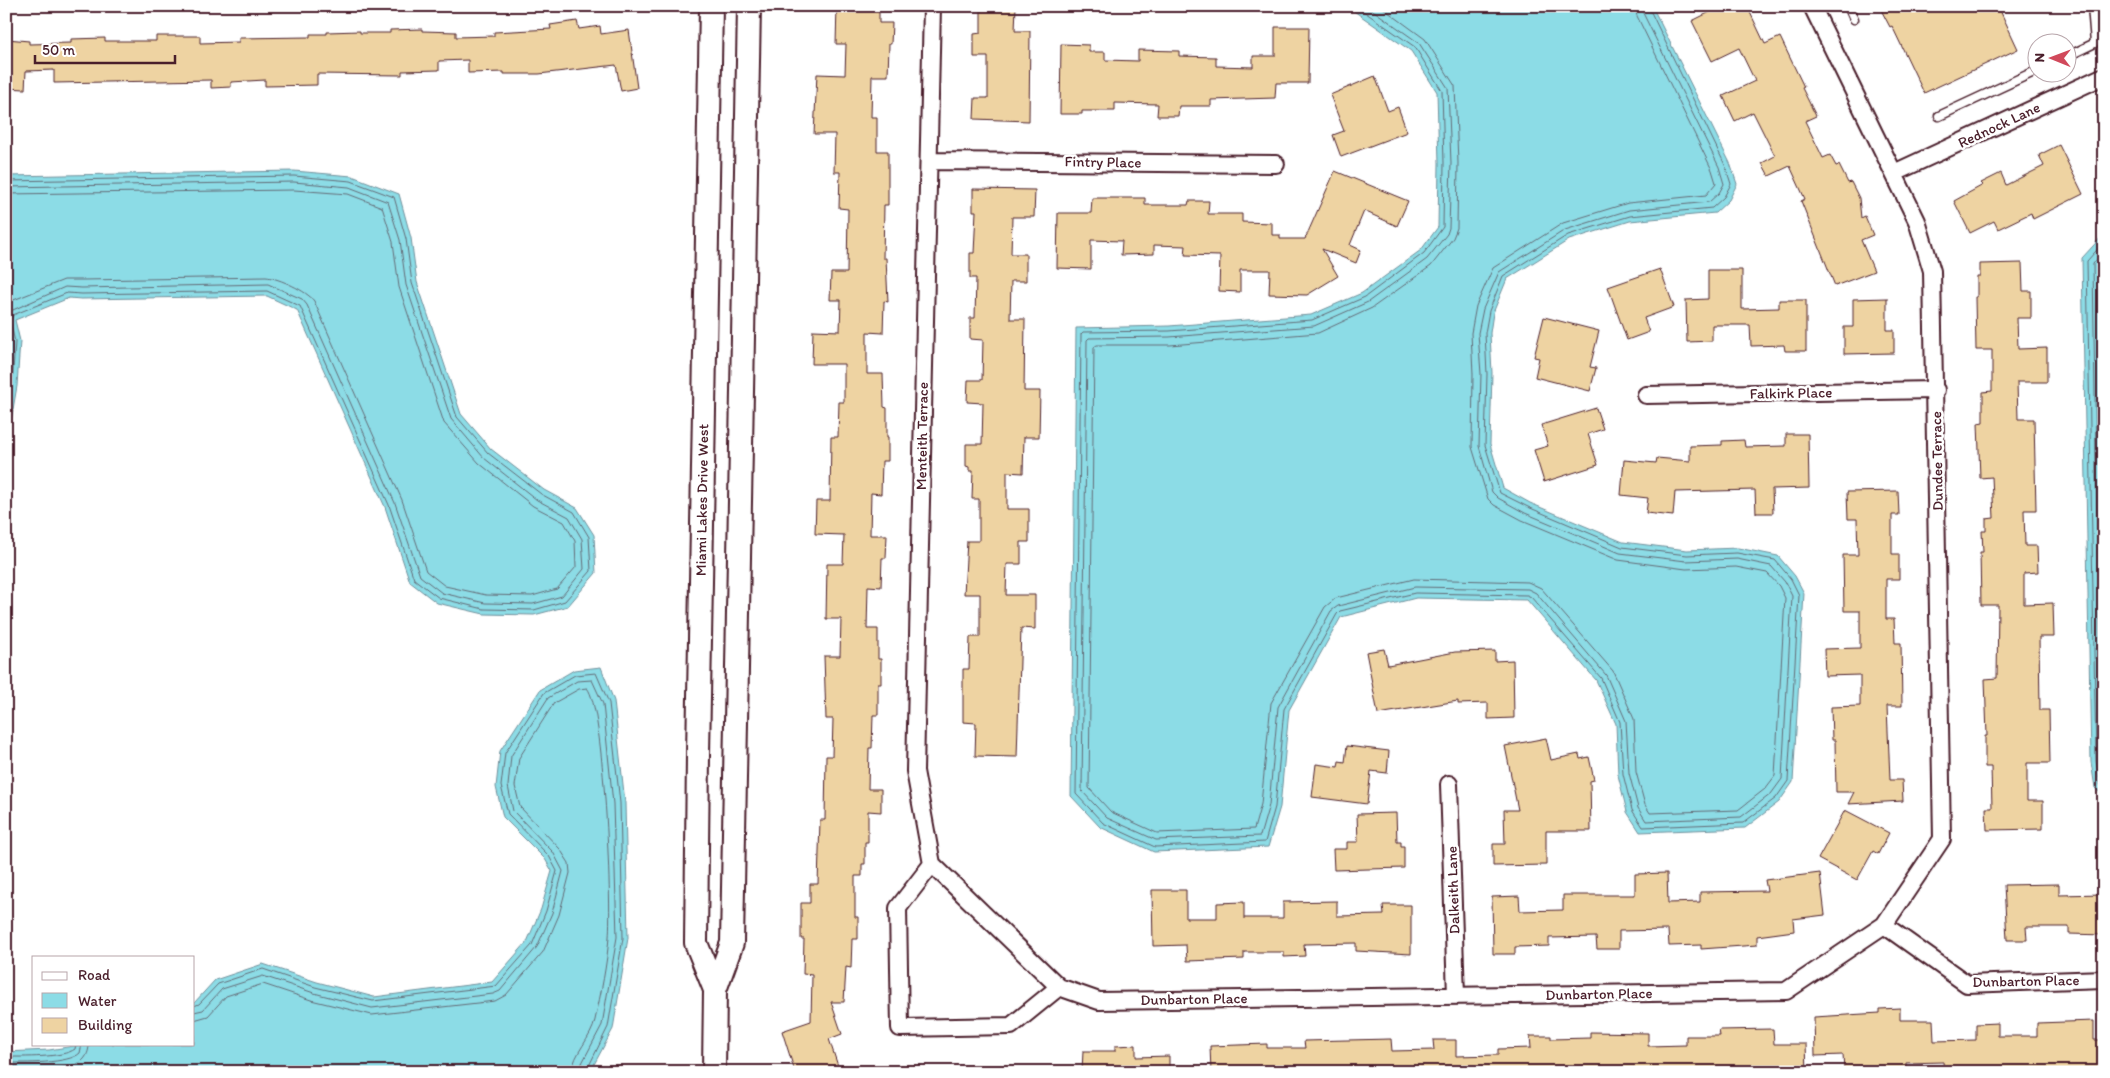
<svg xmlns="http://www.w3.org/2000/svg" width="2110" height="1078" font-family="Itim,sans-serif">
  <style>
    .water { fill: #8cdce6; stroke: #72909b }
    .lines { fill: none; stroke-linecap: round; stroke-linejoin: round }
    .shore { stroke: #646b76; stroke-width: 1 }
    .building { fill: #eed3a2; stroke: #4a1f2b }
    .service-casing { stroke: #4a1f2b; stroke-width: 11 }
    .minor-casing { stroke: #4a1f2b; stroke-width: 20 }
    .secondary-casing { stroke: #4a1f2b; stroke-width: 26 }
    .service { stroke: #fff; stroke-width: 8 }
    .minor { stroke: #fff; stroke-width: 16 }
    .secondary { stroke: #fff; stroke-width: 22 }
    .labels { text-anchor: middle; stroke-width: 5; stroke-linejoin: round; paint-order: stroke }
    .street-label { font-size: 15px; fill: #4a1f2b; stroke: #fff }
  </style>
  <rect width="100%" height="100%" fill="#fff"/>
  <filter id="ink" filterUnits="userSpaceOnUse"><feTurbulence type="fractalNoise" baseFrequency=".02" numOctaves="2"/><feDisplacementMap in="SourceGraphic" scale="10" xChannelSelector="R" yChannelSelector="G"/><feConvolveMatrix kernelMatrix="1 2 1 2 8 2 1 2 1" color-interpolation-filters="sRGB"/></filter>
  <g filter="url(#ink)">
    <path class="water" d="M1339,6H1652L1730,163L1737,184L1729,200L1715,213L1630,221L1569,240L1507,279L1493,313L1490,333L1492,373L1490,444L1503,488L1530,503L1623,542L1687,550L1738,548L1778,556L1795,576L1804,593L1793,782L1779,802L1745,828L1640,832L1627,812L1618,775L1616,724L1596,680L1527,600L1416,598L1341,617L1289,710L1280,807L1268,847L1154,852L1100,827L1071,796L1076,328L1169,326L1311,315L1362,293L1421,250L1438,227L1439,163L1437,92L1411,51L1351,9Z
      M294,171L352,176L399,194L411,238L417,282L461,414L491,449L544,490L577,508L594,535L596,573L568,606L534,615L484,614L437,603L410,582L385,507L297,310L267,296L81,299L69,298L15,320L20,341L17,386L6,450V176Z
      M2104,234V797L2095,788L2091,762L2082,258Z
      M601,667L614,701L625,803L628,938L613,1029L590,1072H6V1052L49,1050L86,1044H194V1003L215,980L263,964L317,982L374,997L492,982L527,942L541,909L552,871L545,859L503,817L496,787L500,751L540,690L574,670Z"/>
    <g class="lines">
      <path class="shore" d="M1356,6L1415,47L1442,91L1444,163L1443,227L1424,253L1365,297L1312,320L1169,331L1083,332L1081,334L1076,794L1103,823L1155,847L1265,842L1275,807L1284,709L1337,614L1340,611L1415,593L1527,595L1531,597L1601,678L1620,722L1623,774L1632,810L1643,827L1743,823L1776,798L1788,781L1799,595L1791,579L1775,560L1737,553L1687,555L1622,547L1528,507L1500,493L1485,445L1487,374L1485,333L1489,311L1503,276L1568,235L1630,216L1712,208L1724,197L1731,184L1725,165L1648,6
        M1367,6L1419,43L1448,88L1451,163L1449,228L1447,234L1427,259L1368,302L1314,326L1169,337L1089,338L1087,340L1082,791L1107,818L1156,840L1260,836L1269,805L1278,707L1331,611L1338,606L1415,587L1528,589L1536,593L1606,675L1626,721L1629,773L1638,808L1646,821L1741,817L1771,794L1782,779L1792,596L1785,582L1771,566L1737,559L1686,561L1620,553L1525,513L1498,498L1492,492L1479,446L1481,374L1478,333L1483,309L1499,272L1565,230L1629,210L1709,202L1719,193L1724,184L1719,167L1643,13L1642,6
        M1380,6L1425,39L1455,86L1458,163L1457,228L1453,238L1431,266L1372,308L1318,333L1170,345H1097L1094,347L1089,788L1111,812L1157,833L1254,829L1261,804L1271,703L1325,607L1336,598L1414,579L1528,582L1541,588L1613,671L1634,719L1636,772L1645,805L1650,813L1738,810L1765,789L1775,776L1785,598L1779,586L1767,573L1736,567L1686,569L1618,560L1522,520L1494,505L1488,499L1472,447L1473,374L1471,333L1476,306L1493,268L1563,223L1628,203L1706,195L1716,183L1712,170L1637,16L1635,6
        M6,181L294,176L351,181L394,197L406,239L412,283L457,417L488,453L541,494L574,512L589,537L591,571L565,601L534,610L484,609L439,598L414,579L389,505L300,306L267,291L82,294L67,293L13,315L10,321L15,342L12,385L6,425
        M6,187L294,182L349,187L388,202L400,240L406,285L451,419L484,458L537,500L569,517L582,539L584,569L562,596L533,604L485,603L442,593L420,576L395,503L307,305L302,299L268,284L82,288L65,287L6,313
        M6,194L294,190L348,194L382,207L393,242L399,287L444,423L479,463L533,506L564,522L575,541L576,567L557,589L532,596L486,595L445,586L426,571L402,500L314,301C307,291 279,278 266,277L83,280H64L6,303
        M2104,242L2087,261L2096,761L2100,785L2104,790
        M2104,251L2093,264L2097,532L2104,770
        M2104,262L2101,266L2104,446
        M194,1006L199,1004L218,984L263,969L315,987L373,1001L496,986L532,945L546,911L557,871L549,856L508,814L501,786L505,753L544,693L575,675L596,673L609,703L620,803L623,938L608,1027L586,1072
        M194,1012L203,1010L222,989L263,976L314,993L372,1008L493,994L500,991L537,947L552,913L563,871L553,852L513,811L508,786L511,756L548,698L577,681L592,680L603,704L613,804L617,937L602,1025L581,1065L580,1072
        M194,1020L208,1016L226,996L263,984L311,1000L372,1015L495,1001L506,995L543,952L559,915L570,873L569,863L560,849L520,807L515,786L519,758L554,703L579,689L587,688C604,706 612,903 609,937C607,964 601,993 595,1020C592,1038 573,1053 572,1072
        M6,1057C22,1057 63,1058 75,1049L76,1044
        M6,1063C23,1063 69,1064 80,1053L82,1044
        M6,1070C22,1070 69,1070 81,1062C87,1057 89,1051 89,1044"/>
    </g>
    <path class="building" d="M837,6H879V23H892L891,44H889L888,76H872L871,117H877V151H888V205H884L883,258H886L888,302L884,301L883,333L867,332V374H883L884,407L887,408V437H888V461H882L881,494L871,493L870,535H887L886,558H882L881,587L868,586L867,629H878V659H881V684H878V715H873L872,748H869L868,789H881V812L868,811V842H865V864H862V876H855V917H858V939H852L851,968L846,967L844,1002H831L842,1034L829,1039L840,1072H795L782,1031L811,1021L812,975L803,974L804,939H801V903H810V884H818L820,820H825L826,756H832L833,719H826L824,656H840L841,619H826L827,564H843L844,535L815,534L816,501H830L831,437H838L839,402H844V364H812L813,330L840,331L841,300H830L831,273H847L848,209L839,208L840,172H834L835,134H814L817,74L845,75L846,44H836Z
      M981,6H1016L1015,31H1030L1029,121L974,119L975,98H988V57H974V34L981,33Z
      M1722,6H1747L1765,44L1780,37L1804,87L1802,88L1816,116L1805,121L1823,158L1830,155L1836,166L1839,165L1848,183L1851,182L1859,198L1861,218L1865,216L1873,235L1861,240L1874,271L1835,286L1801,201L1805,199L1790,166L1769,176L1762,163L1775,156L1753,112L1735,121L1723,96L1755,81L1739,48L1712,61L1692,21Z
      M1879,6H1998L2018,49L1924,93L1892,26L1890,27Z
      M577,21L579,29L600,26L601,34L629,30L637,88L621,91L616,65L539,74H504V72L468,73V60L439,61V70L402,71V75L317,74V85L265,86V80L231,82V87L211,88V80L54,83V70L26,71L25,89L6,88L7,39L29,41V44L71,43V39L105,38V41H156V36H200V43L239,42V38L310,37V34H327V32L360,31V33H390V30L422,29V31L456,32V37L494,36V32L551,29L550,25Z
      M1275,27H1309L1308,83H1276L1275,98L1211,100V106H1179L1178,116H1157L1158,104L1115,103V111H1082V114H1060L1061,44L1089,45V52H1105V60L1138,61V50L1179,51V56L1216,57V66L1253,67V56H1275Z
      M1375,76L1388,111L1398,107L1407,132L1341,157L1333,135L1344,131L1330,95Z
      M2059,145L2083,194L2033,219L2031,213L1998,229L1994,221L1970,233L1954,201L1983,185L1981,183L2001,173L2006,185L2044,166L2039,155Z
      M1335,171L1408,201L1397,226L1364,211L1350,245L1361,250L1356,263L1322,249L1338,276L1307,295L1269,294L1270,270H1240V292L1219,291L1220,256L1185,255L1186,246L1154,245V254L1121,255L1122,241L1091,240V269L1057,268L1058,213H1091L1092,198H1145V205H1188L1189,201H1209L1208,214H1242V222L1272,223V235H1280V239H1305Z
      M973,189L1035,190L1034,217H1012L1011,254H1026V281H1011L1010,319H1025L1024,391H1040L1039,437H1024L1023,473L1007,472V509H1029V542H1021V564H1007L1006,595H1035V629L1021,628L1017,757L975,756L976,723L963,722V669H969L970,637H980V594H964L967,541H979V499H972L973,471H969V467L966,466V444H982L983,403L967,402L968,380H982L983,340L970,339V318H975L976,278H970V253H974L976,211H973Z
      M2022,263L2023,291H2031V318H2017L2018,349L2047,348V382H2017L2018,419H2034L2036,510H2024L2025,546H2037L2038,572L2024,573V604L2053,603L2054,637H2039L2040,710H2049L2050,763H2027V801H2043V829L1987,830L1986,808H1992L1991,767H1985V736H1987L1985,679L1997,678L1998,605H1981L1980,552H1983L1982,531H1986V519L1994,518L1992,477L1980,478L1978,423L1983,422V392L1992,391V350H1976L1975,297H1977V276H1980V264Z
      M1660,269L1674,307L1644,318L1649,332L1627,340L1608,287Z
      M1708,270H1742V309L1779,308V300H1806V351H1785L1784,345L1751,346L1750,325H1712V341L1687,342L1686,300L1708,299Z
      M1887,298V330H1894V353L1844,354V327H1853V299Z
      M1544,317L1599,331L1590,367L1596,368L1590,391L1535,377L1539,358L1534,357Z
      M1596,408L1603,429L1588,434L1598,465L1544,482L1534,450L1548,446L1541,425Z
      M1786,434H1808L1809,488L1772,489L1773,513H1756L1755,490L1675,492L1673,516L1646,513L1648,498L1621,495L1624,460L1656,463L1657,458L1690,461V446L1722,445V441L1744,440L1745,447L1786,446Z
      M1898,491L1899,515H1892V554H1899V579H1886V619H1894L1895,643H1901L1902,706H1887L1890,780H1902L1903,801L1848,804L1854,792H1836L1835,740H1832L1831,707L1860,706V675L1825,676L1824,649L1860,648V611H1844L1843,555H1858L1857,519H1848L1847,492Z
      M1384,649L1388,665L1455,652L1495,651V661L1513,660L1514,718L1488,719V703L1458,704V701L1378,714L1366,652Z
      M1546,738L1551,760L1579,754L1580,759L1589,757L1594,780L1590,781L1591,831H1546V865L1493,866V844H1505L1504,810H1518L1505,746Z
      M1347,746L1389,751L1387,773L1371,771L1367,804L1312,797L1316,764L1338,767L1339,761L1345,762Z
      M1845,810L1889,833L1878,854L1873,851L1857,880L1818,859Z
      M1396,813L1397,842H1401V846H1404V868L1334,870L1333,849H1347V842H1358L1357,814Z
      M1667,873L1668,903L1700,902V892L1767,891L1765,880L1820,873L1825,915L1793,919L1794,931L1757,936V945L1701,949V945L1669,946L1668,930L1619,931V949H1597L1596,937L1549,938V946L1515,947V954H1493L1492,897L1519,896L1520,911L1563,910V895H1635V874Z
      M2059,884V895L2104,894V935L2069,934V927H2026L2027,940H2007L2004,885Z
      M1152,890H1186V918H1217V903L1244,902V918H1283V902L1337,901V916L1384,915L1383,905H1411V954L1356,951V943L1304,944L1305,956L1284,957V952H1244V959L1187,961L1186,945L1153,946Z
      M1900,1008V1020H1933L1934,1041L1976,1040V1024L1998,1023V1036H2037V1023L2094,1021V1040H2103L2104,1043V1072H1944L1943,1062L1906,1063V1072H1879V1070L1844,1071L1843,1055L1815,1056L1814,1017L1880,1013V1009Z
      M1773,1029L1774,1044H1806L1807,1072H1211L1210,1046L1267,1044V1048H1305L1304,1041L1391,1039L1392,1051L1434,1050L1433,1040H1456V1056L1498,1055V1049L1531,1048L1530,1036H1551V1039L1590,1038V1032L1648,1033V1046L1686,1045V1036H1720L1719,1030Z
      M1136,1045V1057L1169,1056V1072H1082L1083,1051H1115V1046Z"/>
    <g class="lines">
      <defs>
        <path id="service" d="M1848,6L1854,19
          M2068,56L2095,43L2092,6
          M1939,116L2038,70"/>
        <path id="minor" d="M932,6L915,771L932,864
          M929,161L1276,164
          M1894,173L2104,76
          M1646,395L1936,390
          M1449,784L1456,996
          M932,864L1059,987L1099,1001L1786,991L1884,925L1942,839L1932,271L1917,221L1812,6
          M932,864L898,908L900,1028L1011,1026L1059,987
          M1884,925L1967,984L2104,979"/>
        <path id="secondary" d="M711,6L698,755L696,943L715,990
          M714,1072L715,990L732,943L749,6"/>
      </defs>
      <use href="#service" class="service-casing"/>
      <use href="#minor" class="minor-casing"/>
      <use href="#secondary" class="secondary-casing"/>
      <use href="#service" class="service"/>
      <use href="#minor" class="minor"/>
      <use href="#secondary" class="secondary"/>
    </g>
  </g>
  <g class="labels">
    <g class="street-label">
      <text transform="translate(1999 125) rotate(-25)" y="5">Rednock Lane</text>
      <text transform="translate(1103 162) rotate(1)" y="5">Fintry Place</text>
      <text transform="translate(1791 393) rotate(-1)" y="5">Falkirk Place</text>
      <text transform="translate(922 436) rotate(-89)" y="5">Menteith Terrace</text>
      <text transform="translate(1937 461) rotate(-91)" y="5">Dundee Terrace</text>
      <text transform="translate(702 500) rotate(-89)" y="5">Miami Lakes Drive West</text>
      <text transform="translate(1453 890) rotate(-92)" y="5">Dalkeith Lane</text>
      <text transform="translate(2026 981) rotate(-1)" y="5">Dunbarton Place</text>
      <text transform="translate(1599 994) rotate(-1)" y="5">Dunbarton Place</text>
      <text transform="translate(1194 999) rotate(-1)" y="5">Dunbarton Place</text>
    </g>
  </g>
  <rect width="2110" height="1078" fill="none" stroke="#fff" stroke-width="25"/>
  <rect x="12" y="12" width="2085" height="1053" fill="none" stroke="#4a1f2b" stroke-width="2" filter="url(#ink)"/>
  <rect x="32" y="956" width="162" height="90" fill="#ffffff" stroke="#b7a5aa"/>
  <rect x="42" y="972" width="25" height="8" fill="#ffffff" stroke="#b7a5aa"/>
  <text x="78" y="980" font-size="15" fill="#4a1f2b">Road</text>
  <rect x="42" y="993" width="25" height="15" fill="#8cdce6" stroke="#b7a5aa"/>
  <text x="78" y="1006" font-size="15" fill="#4a1f2b">Water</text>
  <rect x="42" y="1018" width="25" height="15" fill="#eed3a2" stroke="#b7a5aa"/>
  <text x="78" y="1030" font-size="15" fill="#4a1f2b">Building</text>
  <g transform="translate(2052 58) rotate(271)"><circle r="24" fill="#ffffff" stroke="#b7a5aa"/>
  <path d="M0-4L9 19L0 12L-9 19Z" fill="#d1495b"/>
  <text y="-8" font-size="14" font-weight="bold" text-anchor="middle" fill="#4a1f2b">N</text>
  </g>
  <path d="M35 55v8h140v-8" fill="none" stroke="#4a1f2b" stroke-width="2.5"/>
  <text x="42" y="55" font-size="15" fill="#4a1f2b" stroke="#ffffff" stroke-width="4" paint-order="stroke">50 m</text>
</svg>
